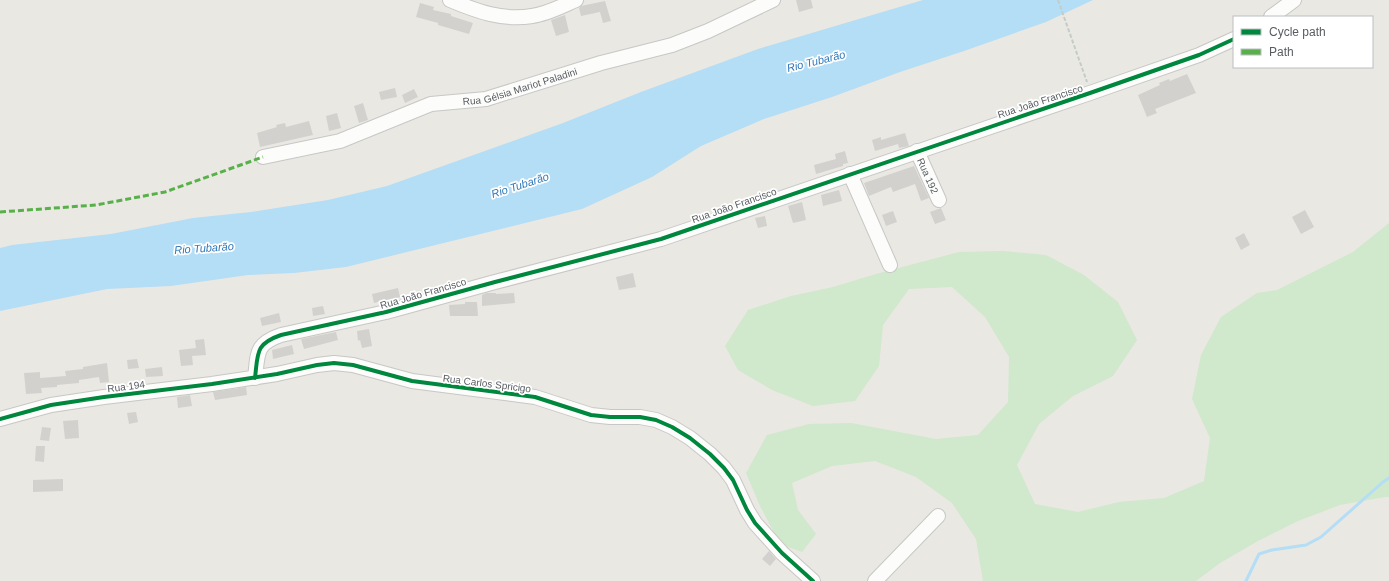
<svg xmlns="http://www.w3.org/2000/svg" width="1389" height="581" font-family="Helvetica,sans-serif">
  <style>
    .green { fill: #d0e8cb }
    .water { fill: #b4ddf6 }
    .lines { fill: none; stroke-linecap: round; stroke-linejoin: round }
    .stream { stroke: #b4ddf6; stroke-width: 3 }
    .building { fill: #d3d1ce }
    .minor-casing { stroke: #c7c7c7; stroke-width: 16 }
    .path { stroke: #c5ccc8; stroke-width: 2; stroke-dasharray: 4 2; stroke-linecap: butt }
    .minor { stroke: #fcfcfb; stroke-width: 14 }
    .quiet { stroke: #58b04a; stroke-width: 3; stroke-dasharray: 6 3; stroke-linecap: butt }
    .cycleway-casing { stroke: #fff; stroke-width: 6 }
    .cycleway { stroke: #00873e; stroke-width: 4 }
    .labels { text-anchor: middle; stroke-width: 3.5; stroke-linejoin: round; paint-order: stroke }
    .street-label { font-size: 10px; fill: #585d62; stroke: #fff }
    .water-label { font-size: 11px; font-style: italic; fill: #3079ba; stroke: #fff }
  </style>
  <rect width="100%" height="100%" fill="#eae8e2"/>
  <path class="green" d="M1389,223V497H1385L1340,505L1298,521L1258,541L1220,563L1196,581H983L976,539L952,503L916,477L875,461L832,466L792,483L798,510L816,534L802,552L780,544L760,506L746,473L767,435L809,424L851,423L936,439L978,435L1008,402L1009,357L985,317L952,287L909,289L883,325L879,366L855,401L813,406L772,390L738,370L725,346L748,310L791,296L833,287L876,274L959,252L1003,251L1046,255L1084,275L1118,302L1137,340L1113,376L1073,396L1039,424L1017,465L1035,504L1078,512L1119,502L1164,498L1204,481L1210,438L1192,399L1201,355L1221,317L1257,293L1277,290L1353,252Z"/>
  <path class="water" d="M923,0H1093L1046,22L964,51L900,72L832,97L764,119L701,146L652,177L582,209L346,267L294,273L248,275L171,286L107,289L0,311V248L12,245L111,234L193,218L251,212L328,200L387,186L563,123L641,92L758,49Z"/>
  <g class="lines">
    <path class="stream" d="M1246,581L1259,554L1272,550L1306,545L1321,537L1383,482L1389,478"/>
  </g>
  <path class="building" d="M796,0H811L813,8L799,12Z
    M605,1L611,21L603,23L600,12L581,16L579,8L581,6Z
    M420,3L434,7L433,10L451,14V16L473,23L469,34L438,25V23L416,17Z
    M565,15L569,32L556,36L551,20Z
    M1187,74L1196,93L1155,109L1157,113L1147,117L1138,95L1160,85L1159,83L1169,79L1170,81Z
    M395,88L397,97L381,100L379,92Z
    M414,89L418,97L405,103L402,95Z
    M363,103L368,120L359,123L354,106Z
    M337,113L341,128L329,131L326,116Z
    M309,121L313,135L260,147L257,133L277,127L276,125L285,123L286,127Z
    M905,133L909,146L899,148L898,144L875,151L872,140L881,137V140Z
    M845,151L848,163L843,164V166L816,174L814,165L836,159L835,154Z
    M914,166L929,198L921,201L915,184L893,192L891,187L869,196L864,183Z
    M839,190L842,201L823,206L821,195Z
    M802,202L806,220L793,223L788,206Z
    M941,208L946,220L935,224L930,212Z
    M1305,210L1314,227L1301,234L1292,217Z
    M893,211L897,222L886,226L882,215Z
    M765,216L767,226L758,228L755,218Z
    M1244,233L1250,245L1241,250L1235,238Z
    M633,273L636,287L619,290L616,277Z
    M398,288L400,297L374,303L372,294Z
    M486,293H496V294L514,293L515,303L482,306V295Z
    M465,302H477L478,316H450L449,305L465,304Z
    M323,306L325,314L313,316L312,308Z
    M279,313L281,322L262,326L260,318Z
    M369,329L372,346L362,348L360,340L358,341L357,331Z
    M336,332L338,340L304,349L301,339Z
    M204,339L206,355L192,356L193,365L181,366L179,350L196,348L195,340Z
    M292,345L294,354L273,359L272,350Z
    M137,359L139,368L128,369L127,360Z
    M107,363L109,382L100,383L99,377L79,380V383L57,385V387L41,388L42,393L26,394L24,373L40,372V378L66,376L65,371L83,369V367Z
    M162,367L163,376L146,377L145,369Z
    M246,387L247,395L215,400L213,392Z
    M190,395L192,406L178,408L177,397Z
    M136,412L138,422L129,424L127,413Z
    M78,420L79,438L65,439L63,421Z
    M42,427L51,428L49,441L40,440Z
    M36,446H45L44,462L35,461Z
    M63,479V491L33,492V480Z
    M769,551L776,559L770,566L762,559Z"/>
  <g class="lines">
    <defs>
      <g id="minor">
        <path d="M450,0C476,11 503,21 532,16C547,14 562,6 576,0"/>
        <path d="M1271,17L1294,0"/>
        <path id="s1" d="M917,151L939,200"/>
        <path id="s2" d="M263,157L340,141L431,104L486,99L601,63L672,45L708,31L773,0"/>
        <path d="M850,174L890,265"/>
        <path d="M255,378C258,353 255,344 281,335L386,312L495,282L661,239L1090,93L1199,55L1234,39"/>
        <path d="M0,419L51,405L104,397L212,384L277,374L317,365L334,363L353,365L412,381L535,397L591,415L610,417H640L656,420L672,427L690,438L710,454L724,468L733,480L747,510L755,523L782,553L813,581"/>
        <path d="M875,581L938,516"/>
      </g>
    </defs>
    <use href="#minor" class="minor-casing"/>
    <path class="path" d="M1058,0L1087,82"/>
    <use href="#minor" class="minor"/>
    <path class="quiet" d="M0,212L96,205L165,192L263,157"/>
    <defs>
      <path id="cycleway" d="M255,378C258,353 255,344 281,335L386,312L495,282L661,239L1090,93L1199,55L1234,39
        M0,419L51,405L104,397L212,384L277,374L317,365L334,363L353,365L412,381L535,397L591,415L610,417H640L656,420L672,427L690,438L710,454L724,468L733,480L747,510L755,523L782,553L813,581"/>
    </defs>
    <use href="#cycleway" class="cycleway-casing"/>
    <use href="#cycleway" class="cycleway"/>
  </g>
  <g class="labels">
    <g class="street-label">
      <text dy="4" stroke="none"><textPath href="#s2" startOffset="268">Rua Gélsia Mariot Paladini</textPath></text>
      <text transform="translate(1040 101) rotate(-18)" y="4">Rua João Francisco</text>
      <text dy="4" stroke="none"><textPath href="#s1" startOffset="27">Rua 192</textPath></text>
      <text transform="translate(734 205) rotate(-19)" y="4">Rua João Francisco</text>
      <text transform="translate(423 293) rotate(-16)" y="4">Rua João Francisco</text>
      <text transform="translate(487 383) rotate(7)" y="4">Rua Carlos Spricigo</text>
      <text transform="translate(126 386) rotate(-7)" y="4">Rua 194</text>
    </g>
    <g class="water-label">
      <text transform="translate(816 61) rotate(-14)" y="4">Rio Tubarão</text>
      <text transform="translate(520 185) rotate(-18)" y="4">Rio Tubarão</text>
      <text transform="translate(204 248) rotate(-4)" y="4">Rio Tubarão</text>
    </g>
  </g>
  <rect x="1233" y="16" width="140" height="52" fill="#ffffff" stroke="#bcbec0"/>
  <rect x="1241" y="29" width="20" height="6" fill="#00873e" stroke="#bcbec0"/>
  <text x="1269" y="36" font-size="12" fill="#585d62">Cycle path</text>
  <rect x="1241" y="49" width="20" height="6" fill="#58b04a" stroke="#bcbec0"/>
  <text x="1269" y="56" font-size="12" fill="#585d62">Path</text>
</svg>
